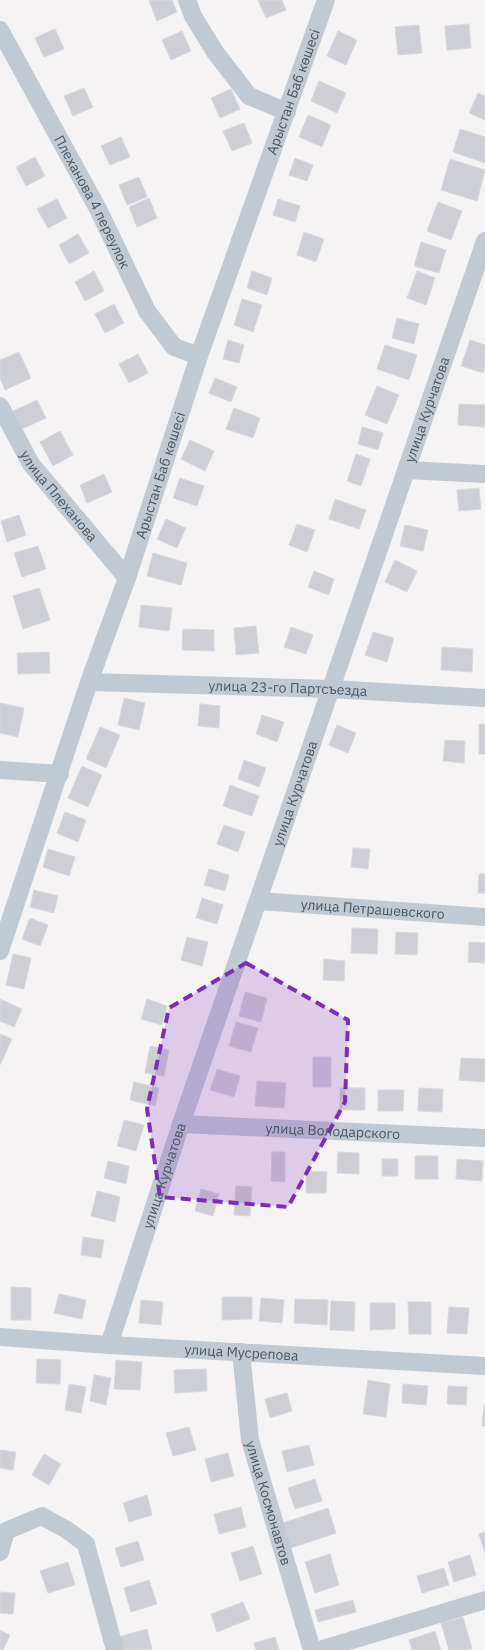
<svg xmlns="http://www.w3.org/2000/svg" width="485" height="1650" font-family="'IBM Plex Sans',sans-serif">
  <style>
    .building { fill: #cdcfd5; stroke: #d7d9de }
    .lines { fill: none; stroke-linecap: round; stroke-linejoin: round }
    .street { stroke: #c1cad2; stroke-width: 18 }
    .marked { fill: #7b2cbf; fill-opacity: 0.2; stroke: #7b2cbf; stroke-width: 4; stroke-dasharray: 10 6; stroke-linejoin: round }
    .labels { text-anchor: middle; stroke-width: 4.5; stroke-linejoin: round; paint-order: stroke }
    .street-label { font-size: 14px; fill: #4a5661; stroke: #fff }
  </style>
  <rect width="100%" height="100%" fill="#f5f3f3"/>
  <path class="building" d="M151,0H172L177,12L157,21L149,1Z
    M258,0H282L286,10L266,18Z
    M469,24L471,48L447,50L445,26Z
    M419,25L422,53L398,55L395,27Z
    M55,29L64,49L44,57L35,38Z
    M182,31L191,51L171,60L162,40Z
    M338,31L357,40L346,65L327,56Z
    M319,81L346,93L337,113L311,101Z
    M84,88L93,107L73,116L64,96Z
    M231,89L240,109L220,118L211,98Z
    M478,93L485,96V120L469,113Z
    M308,115L331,125L322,147L299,137Z
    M244,123L252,143L232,151L223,131Z
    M460,129L485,137V163L453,152Z
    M121,137L130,157L110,165L101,146Z
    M35,157L45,176L26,186L16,167Z
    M295,158L313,165L307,181L289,175Z
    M450,159L485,170L477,201L441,190Z
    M139,177L147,197L127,205L119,185Z
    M149,198L157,218L137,227L129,207Z
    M57,199L67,218L48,228L37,209Z
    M278,199L300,206L295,222L273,215Z
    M438,202L462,211L451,240L427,231Z
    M304,232L324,239L316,262L297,255Z
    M78,234L89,253L69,264L59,245Z
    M421,242L446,250L439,273L414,266Z
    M94,271L104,291L85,301L75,282Z
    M252,271L272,278L267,295L247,288Z
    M417,271L435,278L426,305L407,298Z
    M242,299L262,305L253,332L234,325Z
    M114,304L124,323L105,333L95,314Z
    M397,318L419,324L414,344L392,338Z
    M228,340L244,345L239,363L223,359Z
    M470,340L485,345V365L483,373L461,366Z
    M385,345L417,355L409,380L377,369Z
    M19,352L31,378L5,390L0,378V360Z
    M138,354L148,373L129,383L119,364Z
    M215,378L237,387L231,402L209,393Z
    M377,386L399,395L387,424L365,415Z
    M37,400L46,418L22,429L13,411Z
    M459,404L485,405V427L458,425Z
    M234,408L260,418L253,438L226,429Z
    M362,427L383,433L378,450L358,444Z
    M60,431L73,455L53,466L40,442Z
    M190,440L214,451L205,471L181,459Z
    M356,454L370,459L361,486L347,481Z
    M104,474L112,492L87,503L80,485Z
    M180,478L204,486L197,506L173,498Z
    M479,488L481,509L459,511L457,490Z
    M335,499L366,510L359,529L329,519Z
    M19,515L26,535L7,542L1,521Z
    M166,519L186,528L177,548L157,539Z
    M297,524L315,530L307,552L289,545Z
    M405,525L428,530L423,551L400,546Z
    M38,546L46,569L22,577L14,553Z
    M153,553L187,563L181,585L147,576Z
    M395,560L417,571L407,592L385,582Z
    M314,571L334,579L329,595L308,587Z
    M39,588L50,620L23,629L13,596Z
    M141,605L172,608L169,631L139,627Z
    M256,626L259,653L236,655L234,628Z
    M291,627L313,635L306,654L284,647Z
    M183,629L214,630V651L182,650Z
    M373,632L394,638L387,662L365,655Z
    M442,647L473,649L472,672L441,670Z
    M49,652L50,673L18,674L17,653Z
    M124,698L145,703L139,730L118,725Z
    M0,703L24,708L18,737L0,733Z
    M200,704L220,706L219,728L198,726Z
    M262,715L284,722L277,742L256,734Z
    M479,724H485V754H479Z
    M337,725L356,733L348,753L329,745Z
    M100,727L120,735L106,768L86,759Z
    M445,740L465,741L464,763L443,761Z
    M244,760L266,768L259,787L238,779Z
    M82,766L102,775L88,807L68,798Z
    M230,785L259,796L252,816L223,806Z
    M65,812L86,820L78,842L57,833Z
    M224,825L245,832L238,852L217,844Z
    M353,848L370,849L368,869L351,867Z
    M48,849L75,857L69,876L43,867Z
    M209,869L229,875L225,891L204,885Z
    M479,874H485V893H478Z
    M34,890L58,896L54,913L30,907Z
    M202,898L223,905L217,924L196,918Z
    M30,918L48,925L40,946L22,939Z
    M352,928L378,929L377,954L351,953Z
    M396,932L418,933L417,955L395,954Z
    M187,937L208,942L202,966L181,960Z
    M469,942L485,943V963L468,962Z
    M13,954L31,958L24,989L6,985Z
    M324,959L345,961L344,981L323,980Z
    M245,992L267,998L261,1022L239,1016Z
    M0,999L22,1009L14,1027L0,1021Z
    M147,999L167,1006L162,1025L141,1019Z
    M236,1022L258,1028L251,1052L229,1046Z
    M0,1034L12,1039L0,1065Z
    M150,1046L169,1050L164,1076L145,1073Z
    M313,1057H331V1087H313Z
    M461,1058L485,1059V1082L459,1080Z
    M217,1069L240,1076L234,1097L210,1090Z
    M257,1081L286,1083L284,1108L255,1106Z
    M134,1082L159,1088L155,1106L130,1100Z
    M340,1088H365V1110H340Z
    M419,1088L443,1089L442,1112L418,1111Z
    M378,1090H404L403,1111H378Z
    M124,1120L144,1125L136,1151L117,1146Z
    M272,1152H285V1182L271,1181Z
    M338,1152L359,1153V1174L337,1173Z
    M415,1156H438V1179H415Z
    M382,1159H398V1176H382Z
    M457,1159L483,1161L482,1181L456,1179Z
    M108,1161L129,1166L126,1184L104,1178Z
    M306,1171L327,1172L326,1193H306Z
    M236,1186L252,1187L250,1216L234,1215Z
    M201,1189L219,1194L213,1216L195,1211Z
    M97,1191L120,1197L115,1222L91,1216Z
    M83,1237L104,1240L101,1258L81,1255Z
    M11,1287L31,1288V1320H11Z
    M59,1294L86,1300L82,1319L54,1313Z
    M222,1297H252V1319L222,1320Z
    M261,1298L284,1300L282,1323L259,1321Z
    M295,1299L328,1300L327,1325L294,1323Z
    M141,1300L163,1302L161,1325L139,1323Z
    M331,1301L355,1302L354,1331L330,1330Z
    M408,1302H431V1334H409Z
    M370,1303H395V1329L370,1330Z
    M449,1307L469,1308L467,1334L447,1333Z
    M37,1359L61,1360L60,1384L36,1383Z
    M116,1360L142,1362L140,1390L114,1389Z
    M206,1369L207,1391L175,1393L174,1370Z
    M94,1375L111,1378L106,1405L90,1401Z
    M368,1380L390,1384L386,1417L363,1414Z
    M69,1384L86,1387L81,1413L65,1410Z
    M403,1384L428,1386L426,1405L402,1403Z
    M448,1386L467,1387L466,1405L447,1404Z
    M287,1393L292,1411L270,1418L265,1399Z
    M484,1405H485V1426H482Z
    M189,1427L196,1450L173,1456L166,1433Z
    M309,1445L314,1465L287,1472L282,1451Z
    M0,1450L16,1452L13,1470L0,1468Z
    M228,1453L234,1476L211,1482L205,1459Z
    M44,1454L61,1464L49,1485L32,1475Z
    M315,1479L322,1501L295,1509L288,1488Z
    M147,1495L152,1515L129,1522L123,1503Z
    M241,1507L246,1527L219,1534L214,1514Z
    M328,1508L336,1533L291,1548L283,1523Z
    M485,1532V1554L479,1534Z
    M138,1541L144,1560L121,1567L115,1548Z
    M253,1546L262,1574L240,1581L231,1553Z
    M330,1554L339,1585L315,1593L305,1562Z
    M470,1555L476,1575L454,1582L448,1562Z
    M68,1562L75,1585L48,1593L40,1571Z
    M444,1568L449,1585L422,1593L417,1576Z
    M149,1580L157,1604L131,1612L124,1588Z
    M0,1592L15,1593L13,1614L0,1613Z
    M353,1600L356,1612L318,1622L315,1610Z
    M243,1602L250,1619L217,1632L211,1614Z
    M463,1617L472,1649L449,1650L441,1623Z
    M147,1629L152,1649L122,1650L118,1637Z
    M0,1630L10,1635L3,1650H0Z
    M435,1631L441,1650H412L409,1640Z
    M275,1637L279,1650H256L254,1643Z"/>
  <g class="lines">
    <g class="street">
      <path d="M187,0L193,16L215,52L249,96L287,112"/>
      <path id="s1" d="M0,30L98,209L147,311L174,347L199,356"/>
      <path id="s2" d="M0,406L31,464L127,578"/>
      <path d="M406,470L485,474"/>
      <path id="s3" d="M89,682L331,689L485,698"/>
      <path d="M0,770L60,774"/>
      <path id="s4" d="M259,901L485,917"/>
      <path id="s5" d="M0,951L89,682L127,578L199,356L326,0"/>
      <path id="s6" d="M181,1124L485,1138"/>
      <path id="s7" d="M0,1337L109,1345L485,1366"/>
      <path id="s8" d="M109,1345L181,1124L485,241"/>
      <path id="s9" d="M241,1352L250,1440L312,1650"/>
      <path d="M0,1552L6,1531L42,1516L67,1530L86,1544L115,1650"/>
      <path d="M319,1650L485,1600"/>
    </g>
  </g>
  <path class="marked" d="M246,963L348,1020L345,1102L288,1207L160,1197L147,1109L169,1008Z"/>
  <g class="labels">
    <g class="street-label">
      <text dy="5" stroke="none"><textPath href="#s5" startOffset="908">Арыстан Баб көшесі</textPath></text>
      <text dy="5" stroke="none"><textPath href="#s1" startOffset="195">Плеханова 4 переулок</textPath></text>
      <text dy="5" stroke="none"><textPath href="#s8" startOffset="988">улица Курчатова</textPath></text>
      <text dy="5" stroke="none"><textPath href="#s5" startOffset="502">Арыстан Баб көшесі</textPath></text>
      <text dy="5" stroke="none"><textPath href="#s2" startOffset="108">улица Плеханова</textPath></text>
      <text dy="5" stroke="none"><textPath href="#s3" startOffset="199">улица 23-го Партсъезда</textPath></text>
      <text dy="5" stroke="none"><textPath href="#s8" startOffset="582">улица Курчатова</textPath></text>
      <text dy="5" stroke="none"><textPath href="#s4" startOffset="114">улица Петрашевского</textPath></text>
      <text dy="5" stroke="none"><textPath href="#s6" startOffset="152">улица Володарского</textPath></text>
      <text dy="5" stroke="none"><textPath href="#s8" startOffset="178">улица Курчатова</textPath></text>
      <text dy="5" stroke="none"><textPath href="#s7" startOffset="242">улица Мусрепова</textPath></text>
      <text dy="5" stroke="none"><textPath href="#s9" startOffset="154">улица Космонавтов</textPath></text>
    </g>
  </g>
</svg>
